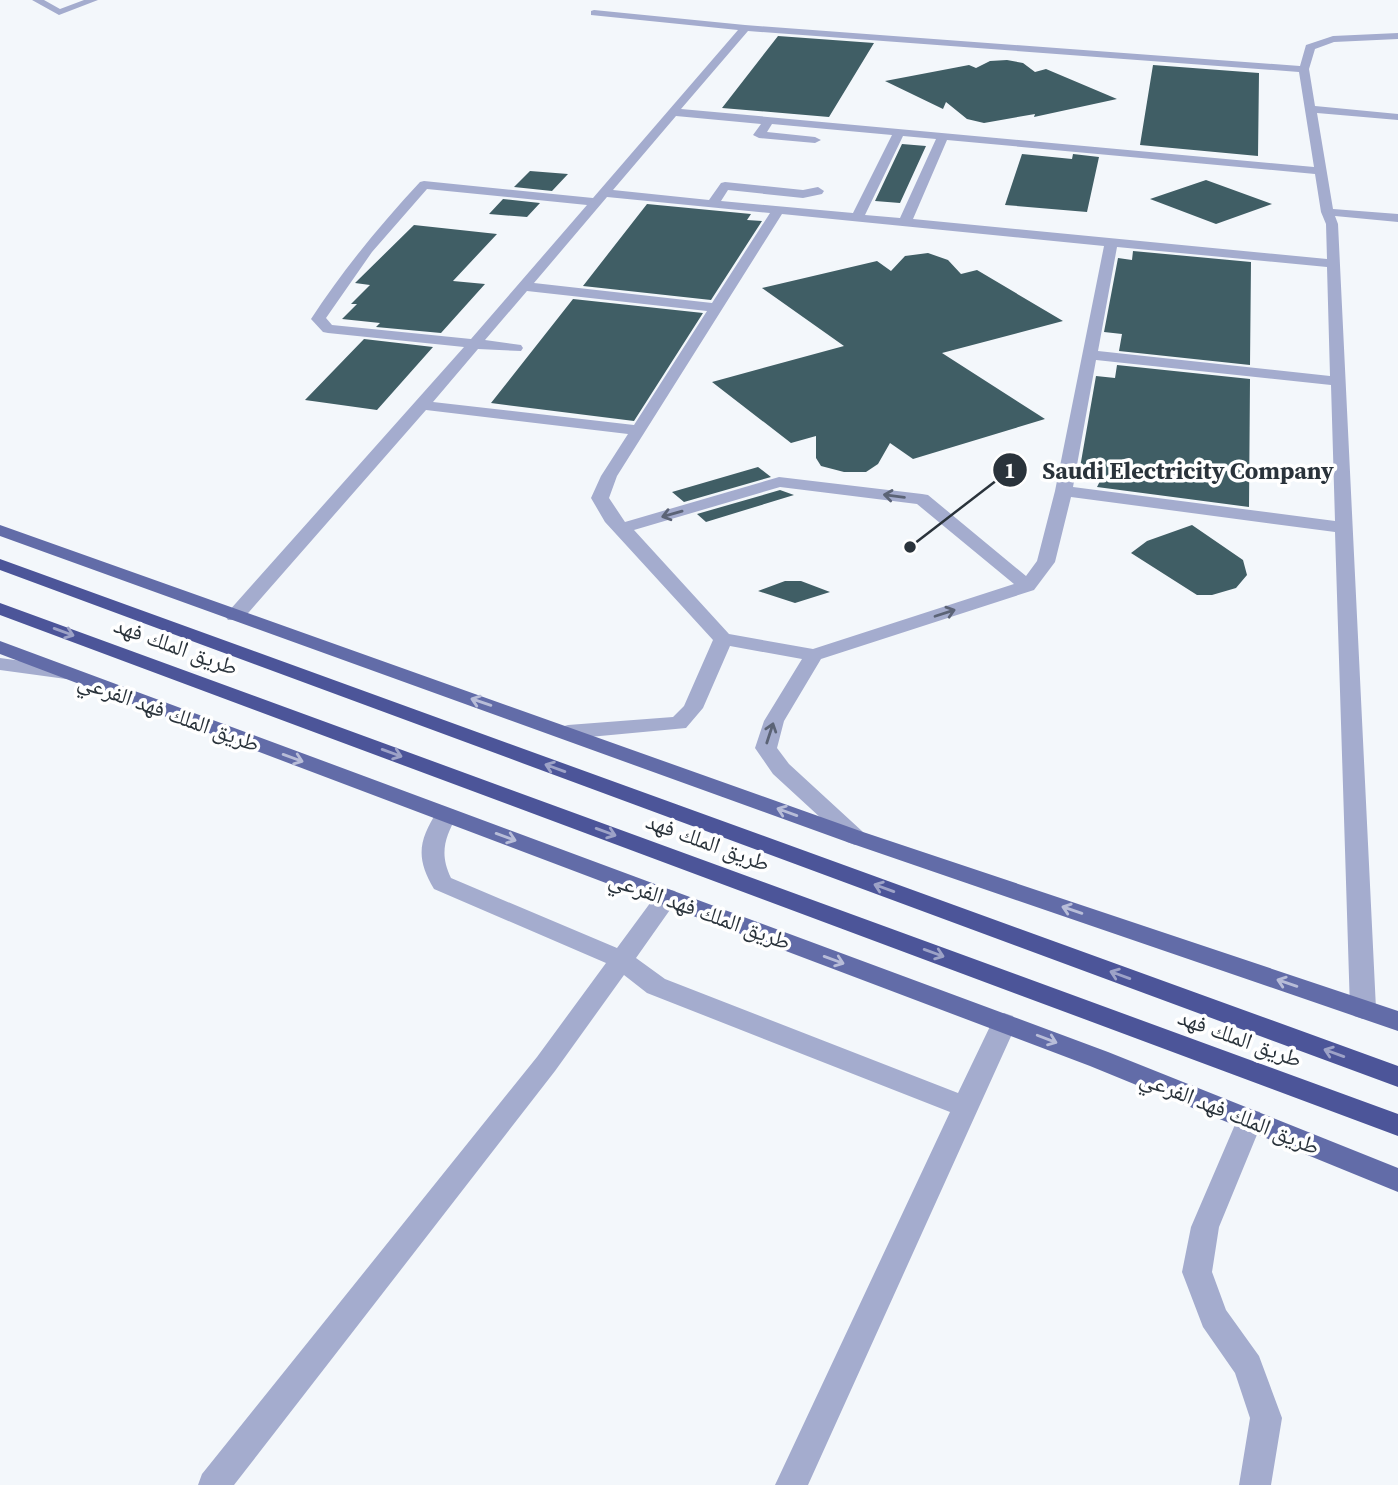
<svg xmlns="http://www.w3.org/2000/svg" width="1398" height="1485" font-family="'Source Serif 4','Noto Naskh Arabic',serif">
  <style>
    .building { fill: #405e65 }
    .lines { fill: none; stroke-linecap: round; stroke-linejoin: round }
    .minor { fill: #a4acce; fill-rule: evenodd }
    .major { fill: #626ca8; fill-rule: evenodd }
    .highway { fill: #4c5599; fill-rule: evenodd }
    .oneway { stroke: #5b6376 }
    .oneway2 { stroke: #9da2c7 }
    .oneway3 { stroke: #b8bdd8 }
    .labels { text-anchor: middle; stroke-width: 7; stroke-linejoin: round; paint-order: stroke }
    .street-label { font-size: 23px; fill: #2a333b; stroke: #fff }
    .leader { fill: none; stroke: #2a333b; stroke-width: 2.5 }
    .callout-dot { fill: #2a333b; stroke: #fff; stroke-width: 2.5 }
    .mark-label { font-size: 21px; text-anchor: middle; font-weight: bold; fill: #fff }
    .callout-label { font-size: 24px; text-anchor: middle; font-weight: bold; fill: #2a333b; stroke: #fff; stroke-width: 7; stroke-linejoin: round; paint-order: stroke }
  </style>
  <rect width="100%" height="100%" fill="#f3f7fb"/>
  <path class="building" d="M778,36L874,43L829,117L722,108Z
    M1007,60L1023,63L1035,72L1046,69L1117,99L1034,117L1035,114L984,123L967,119L946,102L943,109L885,81L969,65L976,68L990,61Z
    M1153,65L1259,73L1258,156L1140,145Z
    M902,144L926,146L900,203L875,201Z
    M1022,154L1072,159L1073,154L1099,157L1087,212L1005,205Z
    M530,171L568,174L552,191L514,187Z
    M1206,180L1272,204L1216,224L1150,199Z
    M503,199L540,203L527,217L489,214Z
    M647,204L751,214L747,220L762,221L711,300L583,286Z
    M414,225L497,234L453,281L485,284L441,333L376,327L380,323L342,319L357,304H351L370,285L355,283Z
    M1133,251L1251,262L1250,365L1119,351L1122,334L1104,332L1118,258L1132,260Z
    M928,253L948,260L961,274L977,270L1063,321L942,353L1045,419L913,459L890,443L878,464L866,472H844L821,466L816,458V436L791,443L712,382L844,346L762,288L877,261L891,271L905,256Z
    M573,299L703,313L634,421L491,403Z
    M364,339L433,347L377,410L305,400Z
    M1117,365L1250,379L1249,507L1097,487L1100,481L1078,479L1096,376L1115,378Z
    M758,467L771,477L684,502L672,492Z
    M780,490L794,495L706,522L697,514Z
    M1192,525L1243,560L1247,575L1236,588L1212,595H1197L1131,553L1147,541Z
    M785,581H801L830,592L795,603L758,591Z"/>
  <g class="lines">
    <path class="minor" d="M32,0H44L60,9L84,0H98L59,15Z
      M594,10L745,25L1300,66L1306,45L1333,36L1398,33V39L1334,42L1315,49L1309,69L1315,106L1398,114V120L1317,113L1333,209L1398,214V222L1335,216L1338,224L1376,1009L1372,1016L1363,1019L1354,1016L1350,1009L1335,532L1071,497L1055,562L1034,590L821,659L784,721L777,748L789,764L863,832L866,837L863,842L855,845L847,842L773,774L755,748L764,721L802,659L730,646L703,708L686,728L568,739L561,737L558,732L561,727L568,725L673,717L684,706L713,640L605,522L591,498L601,476L628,434L426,410L242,620H228L225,616L228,612L464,347L328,333L323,332L311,319C343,270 380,225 420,182L424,181L593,198L738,30L591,15V11ZM748,31L1299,72L1314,167L681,109ZM676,116L761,124L753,135L759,138L815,143L821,140L815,137L767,132L772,124L892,135L853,213L721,201L728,190L803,198L822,194L824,191L818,187L803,190L725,182L721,183L709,200L613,190ZM903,136L936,139L900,218L865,215ZM947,140L1315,174L1321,212L1326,224L1327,259L913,219ZM427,189L587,205L471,339L332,325L326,318L372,252ZM607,197L770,213L712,303L534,283ZM782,214L1104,246L1055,491L1037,561L1026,576L928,495L922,494L779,477L625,522L609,498L617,476ZM1117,247L1327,267L1330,376L1098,351ZM527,291L707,311L634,425L433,402L478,349L521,351L523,348L521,345L485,340ZM1096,360L1331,385L1335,521L1073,487ZM780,487L917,504L1014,584L813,649L729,634L634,530Z
      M0,658L66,667L73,669L76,673L73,677L66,679L0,670Z
      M446,808L454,810L457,815C445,838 439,853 451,878L617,948L659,891L667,889L675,891L679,897L636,958L665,979L958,1093L995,1016L1004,1013L1013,1016L1017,1023L808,1485H775L950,1112L647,993L624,975L555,1071L234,1485H198L202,1474L537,1057L606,963L434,889C415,857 419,840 438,810Z
      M1250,1109L1260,1112L1263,1120L1219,1227L1212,1272L1226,1310L1259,1356L1282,1418L1271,1485H1239L1250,1418L1235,1373L1203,1327L1182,1272L1191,1227L1237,1120L1240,1112Z"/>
    <path class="major" d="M0,525L863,832L1398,1011V1031L847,842L0,536Z
      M0,641L1108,1052L1398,1168V1192L1090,1066L0,654Z"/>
    <path class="highway" d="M0,559L1398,1066V1087L0,570Z
      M0,603L1398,1114V1136L0,615Z"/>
  </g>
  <defs><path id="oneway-shaft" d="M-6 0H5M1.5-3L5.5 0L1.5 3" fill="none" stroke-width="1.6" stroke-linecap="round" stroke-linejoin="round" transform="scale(1.75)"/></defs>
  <g class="oneway">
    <use href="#oneway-shaft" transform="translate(894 496) rotate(-173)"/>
    <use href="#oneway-shaft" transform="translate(672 514) rotate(164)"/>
    <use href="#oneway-shaft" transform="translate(945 613) rotate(-18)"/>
    <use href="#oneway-shaft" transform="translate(770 733) rotate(-72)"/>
  </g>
  <g class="oneway2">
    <use href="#oneway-shaft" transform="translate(64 632) rotate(20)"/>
    <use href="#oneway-shaft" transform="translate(392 753) rotate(20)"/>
    <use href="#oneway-shaft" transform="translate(555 768) rotate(-160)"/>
    <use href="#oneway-shaft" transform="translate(606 832) rotate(20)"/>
    <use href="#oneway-shaft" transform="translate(884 888) rotate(-160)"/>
    <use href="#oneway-shaft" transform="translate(934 953) rotate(20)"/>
    <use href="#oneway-shaft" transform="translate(1120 975) rotate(-160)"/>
    <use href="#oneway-shaft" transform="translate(1334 1053) rotate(-160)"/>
  </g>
  <g class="oneway3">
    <use href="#oneway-shaft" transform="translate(481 702) rotate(-161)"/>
    <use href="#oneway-shaft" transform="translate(293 758) rotate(20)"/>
    <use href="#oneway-shaft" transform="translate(787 812) rotate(-160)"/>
    <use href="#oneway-shaft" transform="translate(506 837) rotate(20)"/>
    <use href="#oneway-shaft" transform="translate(1072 910) rotate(-161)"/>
    <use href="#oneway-shaft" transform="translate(834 960) rotate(20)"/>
    <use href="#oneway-shaft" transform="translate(1287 983) rotate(-161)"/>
    <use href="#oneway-shaft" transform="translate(1047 1039) rotate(21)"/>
  </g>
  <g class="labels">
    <g class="street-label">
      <text transform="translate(176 646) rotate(20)" y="8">طريق الملك فهد</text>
      <text transform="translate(169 712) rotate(20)" y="8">طريق الملك فهد الفرعي</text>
      <text transform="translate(708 842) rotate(20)" y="8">طريق الملك فهد</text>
      <text transform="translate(700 910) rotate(20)" y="8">طريق الملك فهد الفرعي</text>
      <text transform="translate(1240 1038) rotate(20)" y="8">طريق الملك فهد</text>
      <text transform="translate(1230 1112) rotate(22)" y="8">طريق الملك فهد الفرعي</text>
    </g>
  </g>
  <path class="leader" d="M910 547L1010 470"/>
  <g class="callout-dot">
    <circle cx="910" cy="547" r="7"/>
    <circle cx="1010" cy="470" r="18"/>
  </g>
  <g class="mark-label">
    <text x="1010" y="478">1</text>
  </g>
  <g class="callout-label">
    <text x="1188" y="479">Saudi Electricity Company</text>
  </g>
</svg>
